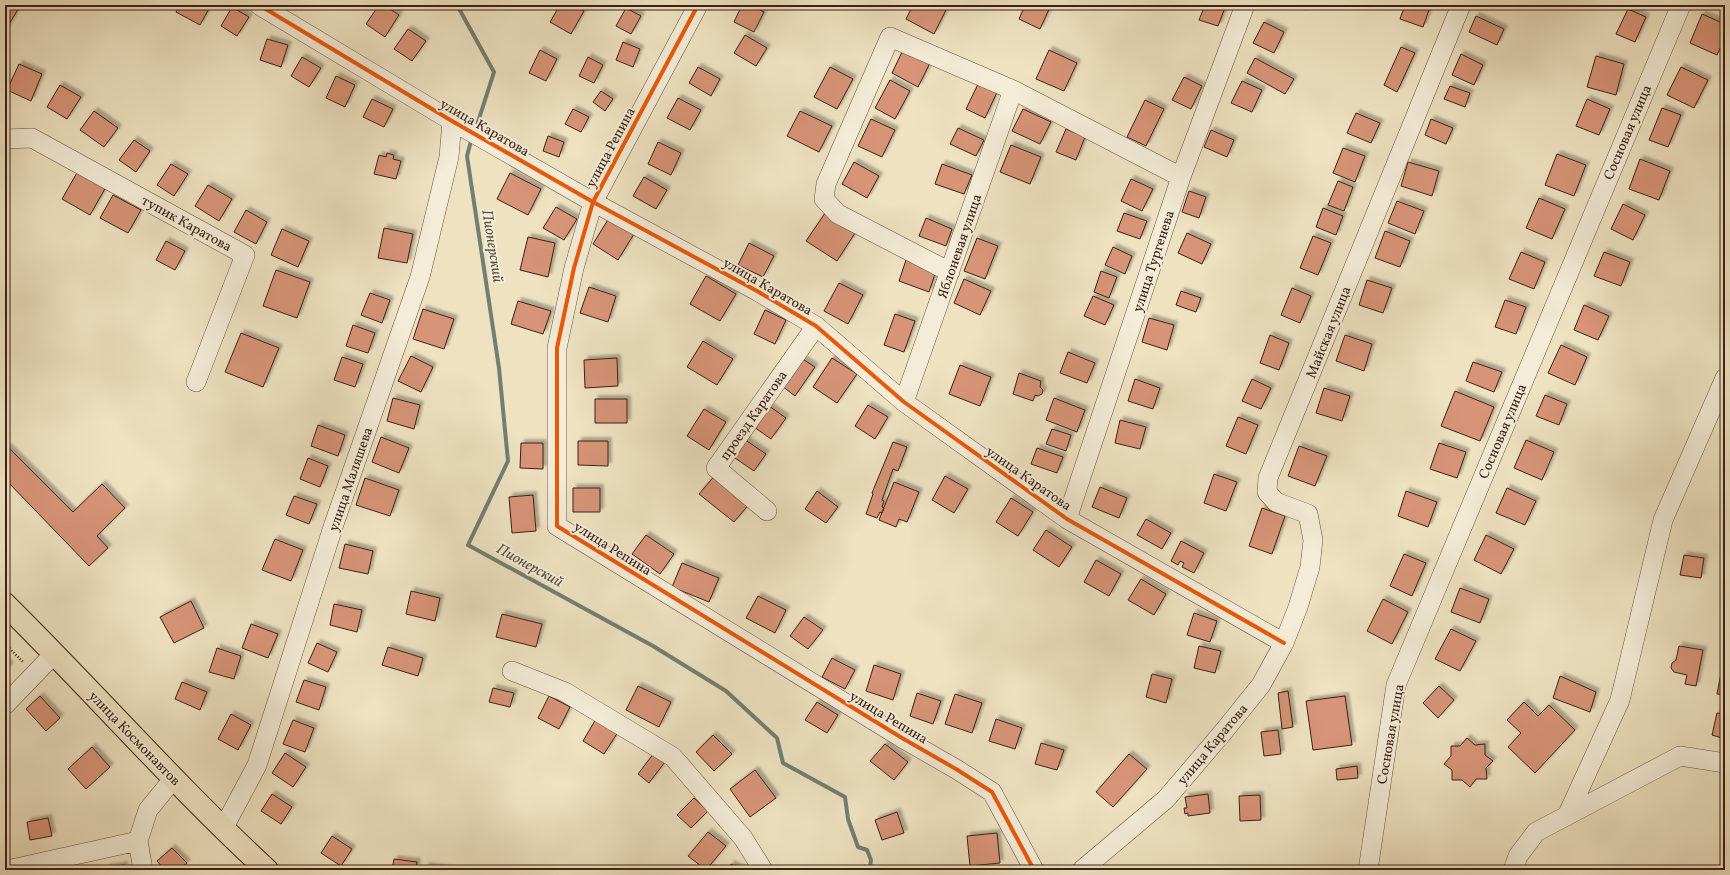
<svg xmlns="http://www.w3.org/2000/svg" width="1730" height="875" font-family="Vollkorn,serif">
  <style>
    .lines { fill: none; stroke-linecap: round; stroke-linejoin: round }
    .stream { stroke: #737f72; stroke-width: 4 }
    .building { fill: #d79478; stroke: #3b2014; filter: url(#shadow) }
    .minor-casing { stroke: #68503f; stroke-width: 20 }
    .major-casing { stroke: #3b2014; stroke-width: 24 }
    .path { stroke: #3b2014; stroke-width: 2.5; stroke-dasharray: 1 2; stroke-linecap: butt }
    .minor { stroke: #f4ecd7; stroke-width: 19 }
    .major { stroke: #eee2c1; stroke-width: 22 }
    .cycleway-casing { stroke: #f4ecd7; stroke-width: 6 }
    .cycleway { stroke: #e8590c; stroke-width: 4 }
    .labels { text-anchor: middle; stroke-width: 4; stroke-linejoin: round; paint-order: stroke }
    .street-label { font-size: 14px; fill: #3b2014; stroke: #f4ecd7 }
    .water-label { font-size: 15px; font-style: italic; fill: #574f43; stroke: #f4ecd7 }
  </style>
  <defs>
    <filter id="shadow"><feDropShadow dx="3.5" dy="-3.5" stdDeviation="1" flood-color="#0004"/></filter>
  </defs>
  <rect width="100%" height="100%" fill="#eee2c1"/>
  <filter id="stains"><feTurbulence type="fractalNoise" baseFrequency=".005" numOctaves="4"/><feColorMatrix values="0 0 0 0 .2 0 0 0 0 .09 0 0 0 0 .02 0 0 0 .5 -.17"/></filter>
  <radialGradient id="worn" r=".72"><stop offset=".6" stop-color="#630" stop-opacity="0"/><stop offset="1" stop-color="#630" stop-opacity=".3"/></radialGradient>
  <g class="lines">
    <path class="stream" d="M457,5L494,72L477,125
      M471,141L467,156L499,368L508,461L468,545L653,646L726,691L777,738L783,763L845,797L848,819L858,847L867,850L871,860L870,867L872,870"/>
  </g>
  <path class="building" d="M5,5L20,6L5,31Z
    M180,5H211L200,25L176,12Z
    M379,5H384L399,15L385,37L366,24Z
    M560,5H574L584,11L571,34L550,22Z
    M742,5H751L764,12L754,32L734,22Z
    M913,5L948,6L934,34L906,19Z
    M1025,5H1051L1040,29L1019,19Z
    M1205,5H1226L1218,26L1199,20Z
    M1295,5H1308L1306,10Z
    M1405,5H1415L1429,10L1423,27L1400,19Z
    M232,7L249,17L237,36L221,26Z
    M626,8L641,16L631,34L616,26Z
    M1628,9L1646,17L1635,42L1616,34Z
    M1702,14L1725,24V38L1717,55L1690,43Z
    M1476,16L1504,29L1497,45L1469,32Z
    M1264,22L1284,32L1274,53L1253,43Z
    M408,29L426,41L412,61L394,49Z
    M745,35L767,48L756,66L734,53Z
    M267,39L288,45L281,67L260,60Z
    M623,42L640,49L633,67L616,60Z
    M1401,47L1415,53L1397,92L1384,85Z
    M540,50L557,59L546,81L529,73Z
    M903,50L930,63L918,87L892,73Z
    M1049,50L1077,63L1064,91L1036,79Z
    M1461,54L1483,65L1474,85L1452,75Z
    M1596,56L1624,64L1616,95L1587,87Z
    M302,57L321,68L309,87L291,76Z
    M588,57L603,65L594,83L579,76Z
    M1255,58L1294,79L1285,94L1247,73Z
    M19,64L42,74L31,101L7,90Z
    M698,67L720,79L711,96L689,83Z
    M830,67L853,79L837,109L814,97Z
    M1681,67L1708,80L1694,108L1667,95Z
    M336,76L355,85L345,107L326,98Z
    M1184,77L1202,86L1191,109L1172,100Z
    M890,80L910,91L895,119L875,108Z
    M980,80L999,88L985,118L966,109Z
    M1242,81L1262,90L1252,112L1231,103Z
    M60,85L81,97L67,119L47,107Z
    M1450,86L1470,93L1465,107L1444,99Z
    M601,91L613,99L605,111L593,102Z
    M678,98L701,110L690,130L667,118Z
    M372,99L393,109L384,127L363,117Z
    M1587,99L1610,109L1599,135L1576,126Z
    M1145,100L1164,109L1146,146L1127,137Z
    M1662,108L1681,115L1668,147L1649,140Z
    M573,109L589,117L581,132L565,124Z
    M1023,109L1051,122L1040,144L1012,131Z
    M94,111L118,128L104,147L80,130Z
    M800,111L832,126L819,152L787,136Z
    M1356,113L1380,123L1371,143L1347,133Z
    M871,119L895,130L882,157L858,146Z
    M1431,119L1453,128L1446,144L1425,135Z
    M958,128L984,140L976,156L950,144Z
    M1066,129L1085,137L1076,160L1056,152Z
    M1211,130L1234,140L1227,157L1204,147Z
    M548,136L564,142L559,157L543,151Z
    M134,140L150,151L136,172L119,160Z
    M658,142L681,153L671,175L648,164Z
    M1011,145L1041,157L1030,184L1000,172Z
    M1343,148L1365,156L1355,182L1333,173Z
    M387,153L394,155L393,159L401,161L396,179L374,174L379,155L386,157Z
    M1557,154L1586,165L1574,196L1545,185Z
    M1640,159L1670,171L1659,200L1629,189Z
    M854,162L879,176L867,198L842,184Z
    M1408,162L1439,171L1432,196L1401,186Z
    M171,164L188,174L174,196L157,185Z
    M942,164L972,175L964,194L935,184Z
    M78,171L106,187L90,215L62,199Z
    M510,173L541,189L528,215L497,199Z
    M644,177L667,190L656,209L633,196Z
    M1131,179L1153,189L1142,211L1121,201Z
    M1338,181L1353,187L1344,211L1328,205Z
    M208,185L232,199L219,221L195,206Z
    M1189,191L1206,197L1199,218L1182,212Z
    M113,195L141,210L128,233L100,218Z
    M1539,198L1565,209L1552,239L1526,228Z
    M1397,201L1424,211L1415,234L1388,223Z
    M1623,204L1645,215L1633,240L1611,229Z
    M556,207L577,219L564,240L543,228Z
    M1323,208L1343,216L1336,235L1316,227Z
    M246,210L267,222L256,244L234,232Z
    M825,213L855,233L837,261L806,241Z
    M1124,213L1147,221L1140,239L1117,231Z
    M609,218L634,234L618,260L593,244Z
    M926,218L952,229L946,246L919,236Z
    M384,228L413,234L407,263L378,258Z
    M282,229L309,241L298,267L271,255Z
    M1385,231L1410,241L1400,267L1375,258Z
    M1187,233L1211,244L1202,264L1178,253Z
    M1313,236L1331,243L1318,275L1300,268Z
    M528,237L555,243L548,277L520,270Z
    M977,238L998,246L985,279L964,271Z
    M166,241L185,251L175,270L156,260Z
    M749,243L774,256L763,277L738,265Z
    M1113,247L1132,256L1125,274L1105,265Z
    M1521,252L1545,262L1534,289L1509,279Z
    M1604,252L1630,262L1621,286L1594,276Z
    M906,260L936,271L929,292L899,281Z
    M276,270L310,282L297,318L263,306Z
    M1101,271L1117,277L1109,298L1094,292Z
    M706,276L736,294L720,321L690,304Z
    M964,279L991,291L980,315L954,303Z
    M1367,280L1392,288L1383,313L1359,305Z
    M839,283L863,295L848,324L824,311Z
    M589,287L616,296L608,322L580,313Z
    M1292,288L1311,296L1300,323L1281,315Z
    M1181,291L1201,298L1196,312L1176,305Z
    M370,293L390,300L382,323L361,315Z
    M1093,296L1114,305L1105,325L1084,316Z
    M1505,300L1526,307L1516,334L1495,327Z
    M518,301L551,311L543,334L511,324Z
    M1584,305L1609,316L1598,340L1574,330Z
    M423,309L454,319L444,349L413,339Z
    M765,310L786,320L775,344L754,334Z
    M895,314L915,321L904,352L884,345Z
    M1149,318L1174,325L1167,350L1142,342Z
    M353,325L375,333L368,353L346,346Z
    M241,333L279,348L263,387L225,372Z
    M1270,335L1289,343L1279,370L1260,363Z
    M1345,335L1372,344L1364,371L1336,361Z
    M703,341L733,359L717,385L687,367Z
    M1561,345L1587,357L1575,385L1548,373Z
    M1068,352L1095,363L1087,383L1060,373Z
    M411,356L433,367L421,392L398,381Z
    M342,357L363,364L355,387L334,380Z
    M617,358L618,386L585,388L584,360Z
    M801,358L815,367L795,396L782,386Z
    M832,358L857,374L837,403L813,387Z
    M1473,362L1502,372L1494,392L1466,381Z
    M960,365L991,377L980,406L949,394Z
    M1019,373L1041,381L1040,387L1043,390L1042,394L1038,396L1035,395L1033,401L1013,394Z
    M1135,379L1160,388L1153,409L1128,401Z
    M1252,379L1271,388L1261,409L1242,401Z
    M1324,388L1350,396L1342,421L1316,413Z
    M1455,391L1494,407L1480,441L1441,426Z
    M1545,395L1567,404L1559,425L1536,416Z
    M393,398L420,405L414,429L387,421Z
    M1054,398L1085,410L1077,432L1046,420Z
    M595,399H627V423H595Z
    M868,405L888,417L875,439L855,426Z
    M769,406L786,418L771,439L754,427Z
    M704,409L726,422L709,450L687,436Z
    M1238,417L1258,425L1246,454L1226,446Z
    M1120,420L1146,427L1140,449L1115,443Z
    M318,425L345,435L338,456L311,446Z
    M1052,429L1071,435L1066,451L1046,444Z
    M381,437L409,448L399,473L372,462Z
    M744,439L766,454L754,471L732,456Z
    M1526,440L1554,452L1542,480L1514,468Z
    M578,441H608V466L578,465Z
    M893,442L907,447L898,471L893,469L882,500L884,501L882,507L884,508L882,513L880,512L877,518L866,514L873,494L872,493Z
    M521,443H543V469L520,468Z
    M1439,443L1466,452L1457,478L1430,469Z
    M1299,446L1327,456L1315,486L1288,476Z
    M8,447L73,512L102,484L125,508L97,536L108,548L89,566L5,479V450Z
    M1037,448L1063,457L1057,473L1031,464Z
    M308,458L328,466L320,487L300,479Z
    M716,474L751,502L734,522L699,494Z
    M1214,474L1237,482L1226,511L1204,503Z
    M945,476L968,489L954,513L932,500Z
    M365,478L399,490L390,516L356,505Z
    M894,482L919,492L907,522L899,519L896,527L879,520Z
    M1100,487L1127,498L1119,518L1092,507Z
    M573,488H600V512H573Z
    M1507,488L1536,501L1525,525L1496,513Z
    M817,491L838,507L826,523L805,509Z
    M1406,491L1437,502L1428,527L1398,516Z
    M533,495L536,531L512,533L509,497Z
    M294,496L317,504L309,524L286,515Z
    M1011,498L1033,512L1018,536L996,522Z
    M1262,508L1285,516L1272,554L1249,546Z
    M1146,519L1171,533L1162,549L1137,535Z
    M1046,530L1072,547L1059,567L1033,550Z
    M646,535L674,554L660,574L632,554Z
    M1486,535L1514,549L1501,574L1474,560Z
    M275,539L303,550L291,581L262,570Z
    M1181,541L1204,553L1194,573L1182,567L1184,563L1180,561L1178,565L1171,561Z
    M345,544L373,551L368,574L339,568Z
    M1404,554L1426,563L1412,596L1390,586Z
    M1684,555L1704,558L1701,578L1680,575Z
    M1096,560L1121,574L1109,596L1084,582Z
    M682,563L719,578L709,602L672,587Z
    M1141,579L1166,594L1154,615L1128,600Z
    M1460,588L1489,599L1480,623L1451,612Z
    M411,591L440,598L435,621L406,614Z
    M758,596L786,610L775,633L746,618Z
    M1383,599L1408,612L1392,644L1367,631Z
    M191,601L204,628L174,643L160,617Z
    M334,604L362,610L357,632L330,625Z
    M1194,613L1217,621L1210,642L1187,635Z
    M502,614L542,624L536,647L496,637Z
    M804,617L823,630L808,649L790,636Z
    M251,624L278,634L268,658L242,648Z
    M1451,629L1476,641L1460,671L1435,659Z
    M317,643L337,652L328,672L308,663Z
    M1199,646L1221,651L1215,673L1194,668Z
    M1679,646L1703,650L1696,686L1685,684L1687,675L1674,672L1671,668L1672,663L1676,660Z
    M388,647L423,658L418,676L382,665Z
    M217,648L241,656L234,679L209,672Z
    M832,658L855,670L845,689L822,677Z
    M5,661L10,666L5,671Z
    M874,665L901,674L893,700L866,691Z
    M1721,673L1725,674V695L1717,694Z
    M1152,674L1172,679L1166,703L1146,697Z
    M1560,676L1596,692L1590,712L1553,698Z
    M304,680L326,687L319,710L296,702Z
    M182,682L207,692L200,710L175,699Z
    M638,686L671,702L659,727L626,710Z
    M1439,686L1454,700L1438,718L1423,703Z
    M493,688L514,693L510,707L489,702Z
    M1288,691L1293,727L1282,729L1278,693Z
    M917,693L941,701L933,724L910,716Z
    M955,694L982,703L972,733L945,724Z
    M40,696L60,718L46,731L26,709Z
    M549,696L570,707L559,729L538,718Z
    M1345,696L1352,745L1313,750L1306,701Z
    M817,702L838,715L827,733L805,720Z
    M1524,702L1538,716L1549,705L1575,730L1535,773L1508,747L1521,733L1507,720Z
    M1717,713L1725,714V739L1712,735Z
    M231,714L251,725L238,750L218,739Z
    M596,719L618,732L604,754L583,741Z
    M996,719L1022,728L1015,749L989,741Z
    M293,720L314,728L305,752L283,744Z
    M1278,730L1281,754L1264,756L1261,732Z
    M713,735L732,754L714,771L696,752Z
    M1467,738L1475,745L1485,744V755L1493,761L1486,768L1487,779H1476L1470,787L1462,780H1452V770L1444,764L1451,756V746H1460Z
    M1041,743L1064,750L1057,770L1035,764Z
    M885,744L908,762L894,780L870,761Z
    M92,747L110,767L86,789L68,769Z
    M285,753L306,767L293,787L272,773Z
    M654,753L665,762L649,783L638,774Z
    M1129,754L1147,769L1113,807L1096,792Z
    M1357,766L1358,778L1337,780L1336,769Z
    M755,770L776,798L750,817L730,789Z
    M272,794L292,807L281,824L261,811Z
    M1208,794L1210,813L1188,816V813L1185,814L1184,808H1187L1185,797Z
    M1260,795L1261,820L1240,821L1239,796Z
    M694,798L708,811L691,828L677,815Z
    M897,812L904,833L882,840L875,820Z
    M48,818L52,836L30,840L27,822Z
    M708,832L726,846L706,870L688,856Z
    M997,833L1000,863L970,866L967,836Z
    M332,836L352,849L341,866L321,853Z
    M172,848L187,863L179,870H165L157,861Z
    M394,859L417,862L416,870H392Z
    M731,864L743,870H728Z
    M124,865L125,870H106V868Z
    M426,866L452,870H425Z"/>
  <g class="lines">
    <defs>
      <path id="minor" d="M259,5L452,121L593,202L757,291L816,326L904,402L1067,519L1284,643
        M698,5L593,202L574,268L557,348V526L902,738L956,769L992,792L1034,870
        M5,139L32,138L245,255L196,382
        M950,272L838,214L824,199L826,184L890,37L1013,90L1181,177
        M904,402L1013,90
        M767,511L716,468L816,326
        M1067,519L1181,177L1245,5
        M512,671L565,692L673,757L743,838L763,870
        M5,705L55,653
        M1567,816L1620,700L1663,520L1725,378
        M223,829L257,765L334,524L420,277L449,157L452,121
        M7,870L138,841
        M143,870L138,841L148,810L174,778
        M1082,870L1166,799L1224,731L1261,685L1284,643L1298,607L1310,567L1313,540L1308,514L1276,502L1267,492L1268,478L1461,5
        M1368,870L1396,685L1681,5
        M1513,870L1518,856L1536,832L1680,756L1725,763"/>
      <path id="major" d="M5,604C94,692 176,786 267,870"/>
    </defs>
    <use href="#minor" class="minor-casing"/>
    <use href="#major" class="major-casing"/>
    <path class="path" d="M5,644L24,663"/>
    <use href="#minor" class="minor"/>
    <use href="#major" class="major"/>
    <defs>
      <path id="cycleway" d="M259,5L452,121L593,202L757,291L816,326L904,402L1067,519L1284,643
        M698,5L593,202L574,268L557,348V526L902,738L956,769L992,792L1034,870"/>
    </defs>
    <use href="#cycleway" class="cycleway-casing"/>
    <use href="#cycleway" class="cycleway"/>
  </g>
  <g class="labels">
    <g class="street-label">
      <text transform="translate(485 127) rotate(30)" y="5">улица Каратова</text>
      <text transform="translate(1627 132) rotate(-67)" y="5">Сосновая улица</text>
      <text transform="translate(610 147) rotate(-62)" y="5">улица Репина</text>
      <text transform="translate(187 223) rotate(29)" y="5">тупик Каратова</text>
      <text transform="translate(959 246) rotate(-71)" y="5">Яблоневая улица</text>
      <text transform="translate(1153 261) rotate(-72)" y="5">улица Тургенева</text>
      <text transform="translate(768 286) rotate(30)" y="5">улица Каратова</text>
      <text transform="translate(1328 332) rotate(-68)" y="5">Майская улица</text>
      <text transform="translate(753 415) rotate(-55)" y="5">проезд Каратова</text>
      <text transform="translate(1502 431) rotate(-67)" y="5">Сосновая улица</text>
      <text transform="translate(1029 478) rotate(35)" y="5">улица Каратова</text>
      <text transform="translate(350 479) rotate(-71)" y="5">улица Маляшева</text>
      <text transform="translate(613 548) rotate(32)" y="5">улица Репина</text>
      <text transform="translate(889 717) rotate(31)" y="5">улица Репина</text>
      <text transform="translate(1390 734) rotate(-80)" y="5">Сосновая улица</text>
      <text transform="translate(135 738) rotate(46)" y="5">улица Космонавтов</text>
      <text transform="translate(1212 744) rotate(-50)" y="5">улица Каратова</text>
    </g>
    <g class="water-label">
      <text transform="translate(493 246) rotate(81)" y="5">Пионерский</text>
      <text transform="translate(530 565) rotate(29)" y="5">Пионерский</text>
    </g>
  </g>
  <rect width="1730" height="875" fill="none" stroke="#eee2c1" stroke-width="20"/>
  <rect x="6" y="6" width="1718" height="863" fill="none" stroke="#3b2014" stroke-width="2"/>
  <rect x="10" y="10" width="1710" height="855" fill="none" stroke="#3b2014"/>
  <rect width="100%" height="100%" filter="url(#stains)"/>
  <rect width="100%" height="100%" fill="url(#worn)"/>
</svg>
